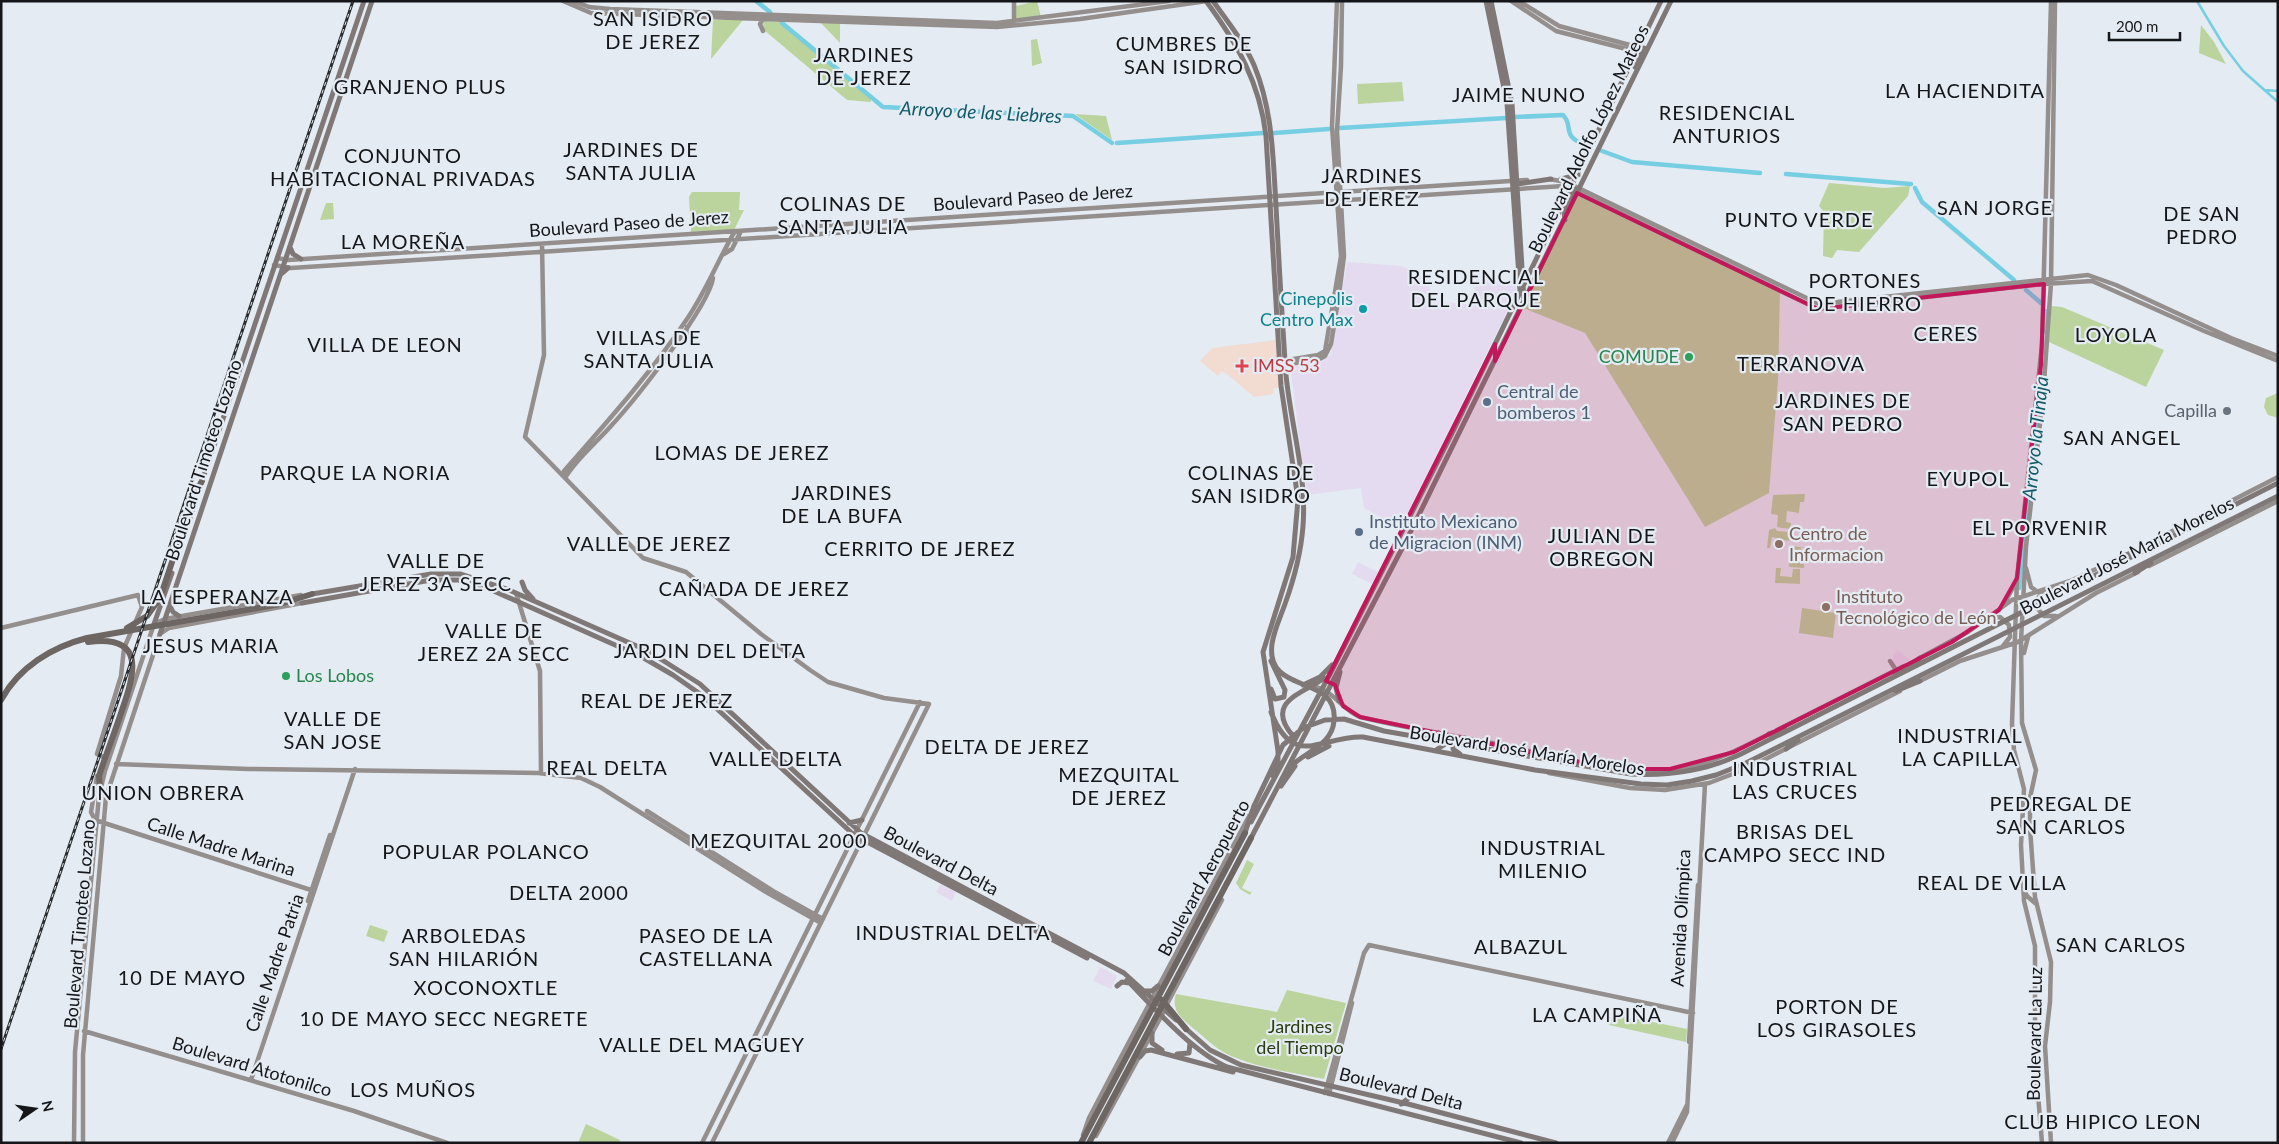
<svg xmlns="http://www.w3.org/2000/svg" width="2279" height="1144" font-family="Lato,sans-serif">
  <style>
    .commercial { fill: #e5dbf0 }
    .medical { fill: #f2dbd0 }
    .green { fill: #bbd39c }
    .lines { fill: none; stroke-linecap: round; stroke-linejoin: round }
    .canal { stroke: #76cee2; stroke-width: 2.5 }
    .river { stroke: #76cee2; stroke-width: 4.5 }
    .secondary { stroke: #948e8c; stroke-width: 4.5 }
    .primary { stroke: #807876; stroke-width: 5 }
    .highway { stroke: #6e6663; stroke-width: 6 }
    .rail-casing { stroke: #2a2d30; stroke-width: 3 }
    .rail { stroke: #e4ebf2; stroke-width: 1; stroke-dasharray: 4; stroke-linecap: butt }
    .marked { fill: #c2185b; fill-opacity: 0.2; stroke: #c2185b; stroke-width: 4; stroke-linejoin: round }
    .culture-dot { fill: #0f9aa8; stroke: #e4ebf2; stroke-width: 2 }
    .leisure-dot { fill: #2e9e5b; stroke: #e4ebf2; stroke-width: 2 }
    .health-dot { fill: #e0444e; stroke: #e4ebf2; stroke-width: 2 }
    .service-dot { fill: #5c6f8a; stroke: #e4ebf2; stroke-width: 2 }
    .worship-dot { fill: #6b7280; stroke: #e4ebf2; stroke-width: 2 }
    .education-dot { fill: #8d6e63; stroke: #e4ebf2; stroke-width: 2 }
    .labels { text-anchor: middle; stroke-width: 4.5; stroke-linejoin: round; paint-order: stroke }
    .street-label { font-size: 18px; fill: #141619; stroke: #e4ebf2 }
    .culture-label { font-size: 18px; fill: #0d838f; stroke: #e4ebf2; text-anchor: end }
    .leisure-label { font-size: 18px; fill: #27864d; stroke: #e4ebf2; text-anchor: end }
    .health-label { font-size: 18px; fill: #be3a42; stroke: #e4ebf2; text-anchor: start }
    .service-label { font-size: 18px; fill: #4e5e75; stroke: #e4ebf2; text-anchor: start }
    .worship-label { font-size: 18px; fill: #5b616d; stroke: #e4ebf2; text-anchor: end }
    .education-label { font-size: 18px; fill: #785e54; stroke: #e4ebf2; text-anchor: start }
    .park-label { font-size: 18px; fill: #2b3c0f; stroke: #e4ebf2 }
    .water-label { font-size: 19px; font-style: italic; fill: #105b69; stroke: #e4ebf2 }
    .quarter-label { font-size: 20px; letter-spacing: 1px; fill: #141619; stroke: #e4ebf2 }
  </style>
  <rect width="100%" height="100%" fill="#e4ebf2"/>
  <path class="commercial" d="M1347,262L1401,266L1427,277L1433,301L1474,305L1475,281L1516,282V294L1400,528L1364,508L1361,488L1307,495L1290,366L1322,362L1331,354Z
    M1358,562L1378,572L1372,584L1352,574Z
    M1898,650L1910,660L1896,667L1893,666V655Z
    M941,884L956,892L952,901L936,892Z
    M1100,967L1117,976L1111,989L1093,981Z"/>
  <path class="medical" d="M1276,340L1279,388H1274L1273,394L1254,397L1227,374L1221,371L1218,376L1200,361L1212,348Z"/>
  <path class="green" d="M1037,1L1041,17L1016,20V6Z
    M713,20H743L711,59Z
    M763,21L780,22L871,99V102L847,100L764,30Z
    M820,22L840,23V43Z
    M2201,25L2214,42L2226,64L2199,53Z
    M1037,39L1042,63L1032,66L1031,40Z
    M1402,82L1404,101L1358,104L1357,84Z
    M1075,114L1106,116L1112,140Z
    M1829,183L1885,188L1910,186L1908,196L1859,252L1837,250L1832,258L1823,256L1824,212L1819,206Z
    M692,192H740L739,210H744L734,230L691,232L689,197Z
    M1577,194L1780,291L1778,380L1769,493L1705,527L1585,333L1521,307Z
    M326,203H333L334,219L320,220Z
    M2051,306L2062,307L2164,350L2146,387L2049,342Z
    M2278,393V418L2268,415L2264,407L2266,398Z
    M1805,494L1804,502H1800L1799,513L1787,511L1786,522L1791,523L1790,529L1777,527L1778,515L1771,514L1773,495Z
    M1775,528L1777,531L1790,532L1789,541L1772,537L1770,548H1767L1769,530Z
    M1791,546L1806,548H1801L1800,564H1804V568L1789,567Z
    M1776,568H1781L1780,576L1792,577L1793,569H1800V584L1775,583Z
    M1802,608L1836,613L1833,638L1799,633Z
    M1247,860L1254,864L1242,888L1250,892L1252,891L1250,895L1240,889L1236,883Z
    M370,925L388,931L384,942L366,936Z
    M1287,990L1346,1003L1324,1079C1292,1072 1256,1068 1227,1054C1215,1048 1204,1037 1193,1028C1181,1018 1171,1010 1176,994L1277,1012Z
    M1613,1014L1687,1029L1686,1042L1609,1025Z
    M586,1124L620,1140L619,1143H578Z"/>
  <g class="lines">
    <path class="canal" d="M2197,1L2224,46L2243,71L2278,102
      M2264,90L2278,91"/>
    <path class="river" d="M756,1L770,12
      M782,23L883,107L1073,116L1112,143
      M1515,117L1563,115C1575,127 1559,136 1588,146
      M1340,128L1506,118
      M1274,133L1329,129
      M1117,143L1263,133
      M1602,151L1632,162L1760,173
      M1786,174L1911,184
      M1915,188L1922,202L2014,280
      M2026,290L2041,303
      M2045,311L2046,332
      M2019,588L2043,374"/>
    <path class="secondary" d="M563,1L591,13L997,27L1080,19L1207,1
      M574,1L589,7L610,9L997,23L1169,1
      M1014,1V22
      M1511,1L1556,31L1638,52
      M1519,1L1559,26L1641,48
      M763,31L760,24L763,18
      M1549,179L1566,182L1819,304L2088,275L2116,285L2231,338L2278,356
      M542,244L544,355L525,437L643,558L686,572L761,634L810,670L828,682L884,698L929,704L712,1143
      M724,254L732,249L741,231
      M277,258L288,260L1527,180
      M274,265L291,268L1564,186L1818,309L2044,284L2092,281L2204,331L2278,361
      M687,338V327
      M1282,361L1318,355L1325,351L1341,256L1332,126L1337,1
      M1280,365L1318,360L1325,356L1331,344L1339,295L1344,256L1337,131L1341,66L1342,1
      M563,476L564,471C607,422 651,373 687,319C706,291 718,260 735,231
      M565,478C576,459 596,443 611,426C634,401 709,307 713,278
      M2145,545L2278,477
      M2149,566L2278,501
      M2026,568L2031,587L2038,592
      M2044,591L2038,598L2037,608L2044,616H2056
      M516,593L540,671L541,773
      M2004,604L2015,584
      M1989,619L2000,617L2009,625L2010,637L2003,646
      M1,628L138,595L142,607L124,648L121,676L97,754L103,757
      M2024,653L2028,637
      M1918,659L1968,632L2012,600L2070,581L2122,557
      M1890,661L1896,670
      M1918,682L1960,661L2018,642L2096,593L2138,572
      M1311,686C1333,689 1341,709 1360,717C1413,730 1468,737 1521,749C1572,761 1626,776 1679,769C1712,764 1741,748 1771,733
      M1777,730L1904,666
      M116,764L249,769L538,773L581,778L600,787L766,892L821,923
      M1549,773L1630,788L1665,790L1709,783L1746,769L1900,691
      M97,776L91,812L95,820L314,891
      M647,811L773,891L823,919
      M2024,890L2027,896L2035,903
      M308,901L330,835
      M1166,1006L1222,900
      M84,1031L354,1111L447,1143
      M1689,1042L1698,885
      M251,1080L355,769
      M1325,1093L1364,953L1369,945L1693,1013
      M1329,1094L1352,1003
      M1083,1135L1089,1118L1112,1074L1249,816
      M1096,1136L1163,1013
      M74,1143L75,1052L99,796L105,771L154,624L165,619L301,595
      M83,1143V1055L106,797L160,634L169,628L302,603
      M702,1143L920,702
      M1668,1143L1687,1105
      M1672,1143L1687,1112L1705,784
      M2042,1143L2035,1057V946L2024,901L2021,845L2024,789L2014,750L2012,724L2017,578L2042,345L2051,1
      M2051,1143L2045,1046L2050,1002L2051,962L2035,897L2030,828V798L2036,770L2022,723L2021,641L2026,547L2043,397L2051,283L2055,1"/>
    <path class="primary" d="M1206,1C1237,43 1260,83 1266,136L1281,386L1298,499L1293,557L1263,652L1278,751V763L1273,776
      M1213,1C1228,22 1244,42 1254,65C1273,111 1273,158 1276,206C1279,263 1282,319 1286,375C1291,426 1307,475 1303,526C1301,553 1294,579 1285,604C1280,618 1274,630 1272,644C1265,696 1339,673 1334,721C1332,746 1304,752 1289,768
      M1486,1L1507,103L1520,291
      M1491,1L1512,104L1524,301
      M1635,67L1644,48
      M1561,179L1578,175
      M1517,184L1551,179
      M1565,220L1564,212L1575,189
      M290,247L293,254L301,259
      M281,274L288,268
      M201,484L364,1
      M185,534L192,511
      M2121,557L2159,541
      M2135,573L2151,563
      M522,582L525,590L533,599
      M312,594L431,574H460L509,590L648,651L700,684L861,833L1124,973L1176,1020
      M302,603L431,580H458L487,588L642,657L673,675L703,696L854,835L1087,958
      M170,606L173,612L179,616
      M154,624L172,573
      M160,634L372,1
      M1271,661L1285,690L1284,697L1275,699L1271,689
      M1895,674L1920,658
      M1303,685L1320,677L1332,665
      M1896,691L1920,681
      M1339,701L1336,688L1340,672
      M1271,712C1294,771 1322,735 1363,737L1535,770L1641,784L1667,785L1692,781L1716,775L1744,764L2278,496
      M1769,734L1785,729
      M1293,736C1263,701 1305,693 1324,678
      M1786,749L1798,740
      M1436,750L1447,743L1446,738L1439,733
      M1460,754L1453,749V745L1456,739L1464,738
      M1308,757L1329,746
      M1281,786L1295,766
      M1251,822L1330,674L1452,433L1661,1
      M849,823L862,820
      M1245,833L1253,808L1283,745L1303,728L1325,720L1344,719L1384,731L1631,774C1669,776 1706,771 1741,754L2278,483
      M1251,838L1408,537L1671,1
      M1127,980C1154,1008 1192,1051 1227,1067L1521,1143
      M1117,986L1122,982L1129,983
      M1144,991H1152L1158,986
      M1184,1027L1210,1050L1241,1065L1408,1104L1556,1143
      M1152,1033V1043L1162,1050
      M1177,1054L1189,1053L1190,1043
      M1140,1057L1145,1051L1151,1050L1233,1072
      M1401,1104L1410,1097"/>
    <path class="highway" d="M127,628L147,616L160,598L195,493L202,481
      M88,642C146,634 135,673 122,710C115,732 106,754 99,776L100,787
      M1,700C19,667 52,647 87,638L280,604L312,594
      M1162,1000L1186,1029
      M1081,1143L1245,833
      M1089,1143L1251,838"/>
    <defs>
      <path id="rail" d="M1,1049L353,1"/>
    </defs>
    <use href="#rail" class="rail-casing"/>
    <use href="#rail" class="rail"/>
  </g>
  <path class="marked" d="M1577,193L1818,309L2044,284L2041,365L2017,578L1999,610L1952,642L1734,752L1670,769H1629L1568,760L1360,717L1343,706L1335,685L1326,681L1495,344V361Z"/>
  <circle class="culture-dot" cx="1363" cy="309" r="5"/>
  <g class="leisure-dot">
    <circle cx="1689" cy="357" r="5"/>
    <circle cx="286" cy="676" r="5"/>
  </g>
  <path class="health-dot" d="M1239.5 358.5h5v5h5v5h-5v5h-5v-5h-5v-5h5z"/>
  <g class="service-dot">
    <circle cx="1487" cy="402" r="5"/>
    <circle cx="1359" cy="532" r="5"/>
  </g>
  <circle class="worship-dot" cx="2227" cy="411" r="5"/>
  <g class="education-dot">
    <circle cx="1779" cy="544" r="5"/>
    <circle cx="1826" cy="607" r="5"/>
  </g>
  <g class="labels">
    <g class="street-label">
      <text transform="translate(1589 139) rotate(-64)" y="6">Boulevard Adolfo López Mateos</text>
      <text transform="translate(1033 198) rotate(-4)" y="6">Boulevard Paseo de Jerez</text>
      <text transform="translate(629 224) rotate(-4)" y="6">Boulevard Paseo de Jerez</text>
      <text transform="translate(204 460) rotate(-72)" y="6">Boulevard Timoteo Lozano</text>
      <text transform="translate(2127 556) rotate(-27)" y="6">Boulevard José María Morelos</text>
      <text transform="translate(1527 751) rotate(9)" y="6">Boulevard José María Morelos</text>
      <text transform="translate(221 847) rotate(18)" y="6">Calle Madre Marina</text>
      <text transform="translate(941 861) rotate(28)" y="6">Boulevard Delta</text>
      <text transform="translate(1204 878) rotate(-62)" y="6">Boulevard Aeropuerto</text>
      <text transform="translate(1681 918) rotate(-87)" y="6">Avenida Olímpica</text>
      <text transform="translate(80 924) rotate(-85)" y="6">Boulevard Timoteo Lozano</text>
      <text transform="translate(275 963) rotate(-71)" y="6">Calle Madre Patria</text>
      <text transform="translate(2035 1034) rotate(-89)" y="6">Boulevard La Luz</text>
      <text transform="translate(252 1067) rotate(17)" y="6">Boulevard Atotonilco</text>
      <text transform="translate(1401 1089) rotate(14)" y="6">Boulevard Delta</text>
    </g>
    <g class="culture-label">
      <text x="1353" y="305">Cinepolis<tspan x="1353" dy="21">Centro Max</tspan></text>
    </g>
    <g class="leisure-label">
      <text x="1679" y="363">COMUDE</text>
      <text x="296" y="682" text-anchor="start">Los Lobos</text>
    </g>
    <g class="health-label">
      <text x="1253" y="372">IMSS 53</text>
    </g>
    <g class="service-label">
      <text x="1497" y="398">Central de<tspan x="1497" dy="21">bomberos 1</tspan></text>
      <text x="1369" y="528">Instituto Mexicano<tspan x="1369" dy="21">de Migracion (INM)</tspan></text>
    </g>
    <g class="worship-label">
      <text x="2217" y="417">Capilla</text>
    </g>
    <g class="education-label">
      <text x="1789" y="540">Centro de<tspan x="1789" dy="21">Informacion</tspan></text>
      <text x="1836" y="603">Instituto<tspan x="1836" dy="21">Tecnológico de León</tspan></text>
    </g>
    <g class="park-label">
      <text x="1300" y="1033">Jardines<tspan x="1300" dy="21">del Tiempo</tspan></text>
    </g>
    <g class="water-label">
      <text transform="translate(981 112) rotate(3)" y="7">Arroyo de las Liebres</text>
      <text transform="translate(2035 438) rotate(-84)" y="7">Arroyo la Tinaja</text>
    </g>
    <g class="quarter-label">
      <text x="653" y="26">SAN ISIDRO<tspan x="653" dy="23">DE JEREZ</tspan></text>
      <text x="1184" y="51">CUMBRES DE<tspan x="1184" dy="23">SAN ISIDRO</tspan></text>
      <text x="864" y="62">JARDINES<tspan x="864" dy="23">DE JEREZ</tspan></text>
      <text x="420" y="94">GRANJENO PLUS</text>
      <text x="1965" y="98">LA HACIENDITA</text>
      <text x="1519" y="102">JAIME NUNO</text>
      <text x="1727" y="120">RESIDENCIAL<tspan x="1727" dy="23">ANTURIOS</tspan></text>
      <text x="631" y="157">JARDINES DE<tspan x="631" dy="23">SANTA JULIA</tspan></text>
      <text x="403" y="163">CONJUNTO<tspan x="403" dy="23">HABITACIONAL PRIVADAS</tspan></text>
      <text x="1372" y="183">JARDINES<tspan x="1372" dy="23">DE JEREZ</tspan></text>
      <text x="843" y="211">COLINAS DE<tspan x="843" dy="23">SANTA JULIA</tspan></text>
      <text x="1995" y="215">SAN JORGE</text>
      <text x="2202" y="221">DE SAN<tspan x="2202" dy="23">PEDRO</tspan></text>
      <text x="1799" y="227">PUNTO VERDE</text>
      <text x="403" y="249">LA MOREÑA</text>
      <text x="1476" y="284">RESIDENCIAL<tspan x="1476" dy="23">DEL PARQUE</tspan></text>
      <text x="1865" y="288">PORTONES<tspan x="1865" dy="23">DE HIERRO</tspan></text>
      <text x="1946" y="341">CERES</text>
      <text x="2116" y="342">LOYOLA</text>
      <text x="649" y="345">VILLAS DE<tspan x="649" dy="23">SANTA JULIA</tspan></text>
      <text x="385" y="352">VILLA DE LEON</text>
      <text x="1801" y="371">TERRANOVA</text>
      <text x="1843" y="408">JARDINES DE<tspan x="1843" dy="23">SAN PEDRO</tspan></text>
      <text x="2122" y="445">SAN ANGEL</text>
      <text x="742" y="460">LOMAS DE JEREZ</text>
      <text x="355" y="480">PARQUE LA NORIA</text>
      <text x="1251" y="480">COLINAS DE<tspan x="1251" dy="23">SAN ISIDRO</tspan></text>
      <text x="1968" y="486">EYUPOL</text>
      <text x="842" y="500">JARDINES<tspan x="842" dy="23">DE LA BUFA</tspan></text>
      <text x="2040" y="535">EL PORVENIR</text>
      <text x="1602" y="543">JULIAN DE<tspan x="1602" dy="23">OBREGON</tspan></text>
      <text x="649" y="551">VALLE DE JEREZ</text>
      <text x="920" y="556">CERRITO DE JEREZ</text>
      <text x="436" y="568">VALLE DE<tspan x="436" dy="23">JEREZ 3A SECC</tspan></text>
      <text x="754" y="596">CAÑADA DE JEREZ</text>
      <text x="217" y="604">LA ESPERANZA</text>
      <text x="494" y="638">VALLE DE<tspan x="494" dy="23">JEREZ 2A SECC</tspan></text>
      <text x="211" y="653">JESUS MARIA</text>
      <text x="710" y="658">JARDIN DEL DELTA</text>
      <text x="657" y="708">REAL DE JEREZ</text>
      <text x="333" y="726">VALLE DE<tspan x="333" dy="23">SAN JOSE</tspan></text>
      <text x="1960" y="743">INDUSTRIAL<tspan x="1960" dy="23">LA CAPILLA</tspan></text>
      <text x="1007" y="754">DELTA DE JEREZ</text>
      <text x="776" y="766">VALLE DELTA</text>
      <text x="607" y="775">REAL DELTA</text>
      <text x="1795" y="776">INDUSTRIAL<tspan x="1795" dy="23">LAS CRUCES</tspan></text>
      <text x="1119" y="782">MEZQUITAL<tspan x="1119" dy="23">DE JEREZ</tspan></text>
      <text x="163" y="800">UNION OBRERA</text>
      <text x="2061" y="811">PEDREGAL DE<tspan x="2061" dy="23">SAN CARLOS</tspan></text>
      <text x="1795" y="839">BRISAS DEL<tspan x="1795" dy="23">CAMPO SECC IND</tspan></text>
      <text x="779" y="848">MEZQUITAL 2000</text>
      <text x="1543" y="855">INDUSTRIAL<tspan x="1543" dy="23">MILENIO</tspan></text>
      <text x="486" y="859">POPULAR POLANCO</text>
      <text x="1992" y="890">REAL DE VILLA</text>
      <text x="569" y="900">DELTA 2000</text>
      <text x="953" y="940">INDUSTRIAL DELTA</text>
      <text x="464" y="943">ARBOLEDAS<tspan x="464" dy="23">SAN HILARIÓN</tspan></text>
      <text x="706" y="943">PASEO DE LA<tspan x="706" dy="23">CASTELLANA</tspan></text>
      <text x="2121" y="952">SAN CARLOS</text>
      <text x="1521" y="954">ALBAZUL</text>
      <text x="182" y="985">10 DE MAYO</text>
      <text x="486" y="995">XOCONOXTLE</text>
      <text x="1837" y="1014">PORTON DE<tspan x="1837" dy="23">LOS GIRASOLES</tspan></text>
      <text x="1597" y="1022">LA CAMPIÑA</text>
      <text x="444" y="1026">10 DE MAYO SECC NEGRETE</text>
      <text x="702" y="1052">VALLE DEL MAGUEY</text>
      <text x="413" y="1097">LOS MUÑOS</text>
      <text x="2103" y="1129">CLUB HIPICO LEON</text>
    </g>
  </g>
  <rect width="2279" height="1144" fill="none" stroke="#141619" stroke-width="5"/>
  <g transform="translate(35 1109) rotate(77)" stroke="#e4ebf2" stroke-width="4" paint-order="stroke">
  <path d="M0-4L9 19L0 12L-9 19Z" fill="#141619"/>
  <text y="-8" font-size="14" font-weight="bold" text-anchor="middle" fill="#141619">N</text>
  </g>
  <path d="M2109 32v8h71v-8" fill="none" stroke="#141619" stroke-width="2.5"/>
  <text x="2116" y="32" font-size="15" fill="#141619" stroke="#e4ebf2" stroke-width="4" paint-order="stroke">200 m</text>
</svg>
